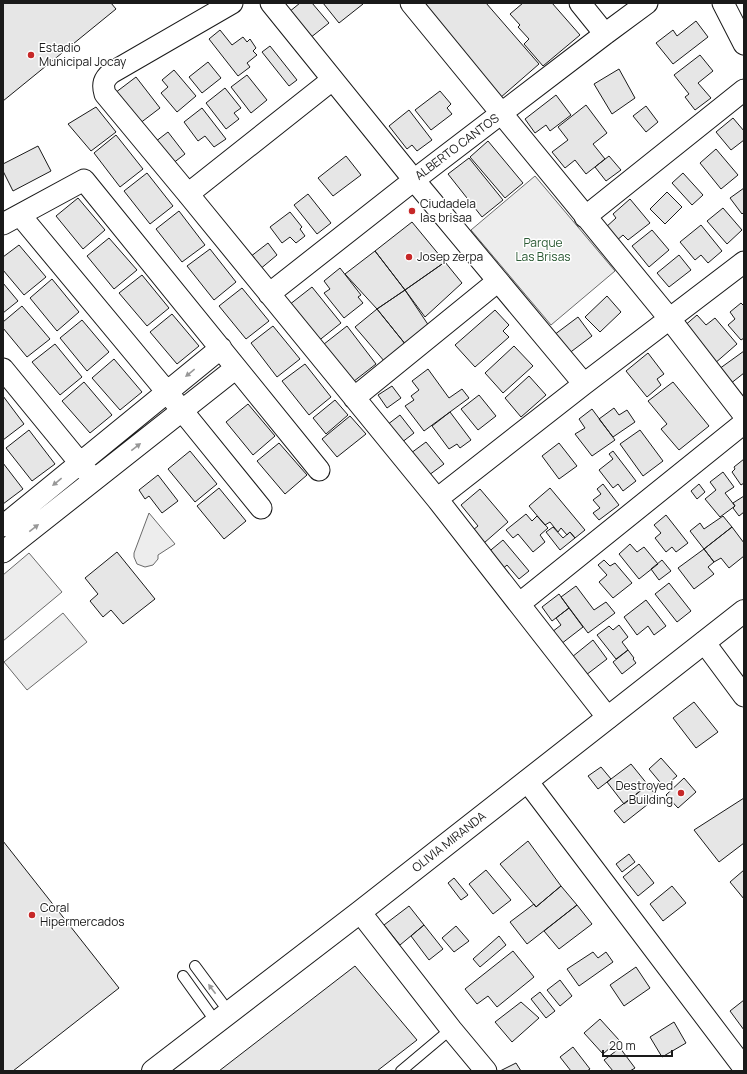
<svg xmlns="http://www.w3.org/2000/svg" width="747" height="1074" font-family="Manrope,sans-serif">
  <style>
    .built { fill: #ededed; stroke: #6a6a6a }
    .building { fill: #e6e6e6; stroke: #1a1a1a }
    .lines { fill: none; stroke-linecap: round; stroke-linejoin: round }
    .lane-casing { stroke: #1a1a1a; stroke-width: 12 }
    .street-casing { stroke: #1a1a1a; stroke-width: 23 }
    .secondary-casing { stroke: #1a1a1a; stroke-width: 24 }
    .lane { stroke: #fff; stroke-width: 10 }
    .street { stroke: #fff; stroke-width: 21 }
    .secondary { stroke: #fff; stroke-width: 22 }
    .oneway { fill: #989898 }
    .poi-dot { fill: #c62828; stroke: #fff; stroke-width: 1.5 }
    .labels { text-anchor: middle; stroke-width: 3; stroke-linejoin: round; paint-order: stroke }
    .poi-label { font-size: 12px; fill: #1a1a1a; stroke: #fff; text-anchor: start }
    .street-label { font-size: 12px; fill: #1a1a1a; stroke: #fff }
    .park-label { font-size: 12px; fill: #2b5a34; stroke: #fff }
  </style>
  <rect width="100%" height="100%" fill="#fff"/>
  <path class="built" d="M535,176L615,271L551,325L471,230Z
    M149,513L175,544L158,555V559L153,565L145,567L137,564L134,557V553Z
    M29,553L62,592L3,641V575Z
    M63,613L87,642L27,690L4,662Z"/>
  <path class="building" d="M3,3H111L116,9L3,101Z
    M300,3H312L329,23L310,38L289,12Z
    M323,3H362L363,4L339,23Z
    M417,3H486L539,64L500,98Z
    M523,3H552L580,35L543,66L524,44L529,39L518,27L520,25L510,14Z
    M696,21L708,37L673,64L656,43L673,30L677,36Z
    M220,30L232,45L243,37L247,42L250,39L256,48L253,51L257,55L247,63L250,67L238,76L209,39Z
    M270,46L297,80L289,86L262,52Z
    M700,55L713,71L698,83L711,98L695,110L685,97L689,94L674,75Z
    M208,62L221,78L202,93L189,77Z
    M619,69L635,98L612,114L594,84Z
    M174,70L196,96L177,112L161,93L168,87L162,80Z
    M247,75L267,100L251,113L231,87Z
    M136,77L160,108L135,127L111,96Z
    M225,88L241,108L234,113L239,119L226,129L206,103Z
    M440,91L451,104L447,108L452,114L431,130L415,110Z
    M556,95L571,115L550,131L546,125L535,133L525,119Z
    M586,105L607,133L593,144L605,159L586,174L575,160L565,168L552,152L568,140L558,127Z
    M646,106L658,122L646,132L633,116Z
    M96,107L116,132L91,151L68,124Z
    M202,108L226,139L214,147L205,136L198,141L184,122Z
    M409,110L432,140L417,151L412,145L407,149L389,126Z
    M733,118L744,131V140L731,150L716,132Z
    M168,132L185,154L168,167L151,145Z
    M116,135L143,169L120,187L94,153Z
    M488,141L523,183L505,198L470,157Z
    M38,146L51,171L13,191L3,171V164Z
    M716,149L738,175L721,189L700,163Z
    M346,156L361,175L333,196L318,178Z
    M609,156L621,170L606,181L595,167Z
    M469,158L503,200L482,217L448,174Z
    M147,173L173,206L150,224L124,191Z
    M683,173L703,195L692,205L672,183Z
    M744,188V212L742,214L730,198Z
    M667,192L682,207L665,224L650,209Z
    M308,194L331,223L317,234L294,205Z
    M78,198L105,230L83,249L56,216Z
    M630,199L650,223L628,240L623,235L616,241L605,228L616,218L613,214Z
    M723,208L742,230L727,244L707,221Z
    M179,211L205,245L182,262L156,229Z
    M290,212L302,227L300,229L305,236L296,243L290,237L282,243L270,227Z
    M412,222L445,262L405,290L375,251Z
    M701,225L722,251L708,263L701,255L695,260L680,242Z
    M652,230L669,250L649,267L632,246Z
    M109,238L137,270L114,289L87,256Z
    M268,243L277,255L259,270L250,257Z
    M19,245L46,277L24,295L3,270V257Z
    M210,249L236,282L214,300L187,266Z
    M375,251L405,290L377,309L345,274Z
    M679,255L691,270L669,287L657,273Z
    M445,262L462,283L425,317L405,290Z
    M340,268L361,295L358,297L363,303L344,318L324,293L330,289L324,281Z
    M142,275L169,308L147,326L119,293Z
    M52,279L79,312L57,331L30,298Z
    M3,283L18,301L3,313Z
    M312,287L341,323L317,342L289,305Z
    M242,288L269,321L246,339L219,306Z
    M405,290L429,326L406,345L377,309Z
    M607,296L621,312L600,332L585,317Z
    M741,303L744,306V338L741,340L728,325L735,319L730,312Z
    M22,306L50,339L27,357L3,328V322Z
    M377,309L406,345L385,362L355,327Z
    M495,310L509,325L503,331L509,337L475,367L455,345Z
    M172,314L199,346L177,364L150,332Z
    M697,315L706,325L715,318L737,344L714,364L683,327Z
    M578,317L592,336L564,357L550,338Z
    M82,320L109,352L87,371L60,338Z
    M273,326L300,359L277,377L251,343Z
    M347,326L376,364L349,385L319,348Z
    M55,344L82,377L60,395L32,362Z
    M514,346L533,366L503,393L485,373Z
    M744,351V373L730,384L719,369Z
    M648,353L664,374L657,379L661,385L647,397L626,371Z
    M114,359L142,392L120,410L92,378Z
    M305,364L331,397L309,415L282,381Z
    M428,369L449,398L462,389L469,398L424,431L405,406L414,400L411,396L419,390L412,381Z
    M529,376L546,395L521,417L505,398Z
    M84,382L112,415L90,433L62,401Z
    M673,382L709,426L679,450L661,429L667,424L648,401Z
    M392,386L401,398L387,408L378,395Z
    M479,395L496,416L478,430L461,409Z
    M3,396L24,424L3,440Z
    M335,400L348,415L326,434L313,418Z
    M248,404L275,436L253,455L226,422Z
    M614,408L619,415L627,410L635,422L613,437L599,419Z
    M592,409L615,440L592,456L575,434L585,428L579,419Z
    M450,412L471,440L460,448L457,444L449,449L432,426Z
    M400,415L414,433L397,446L383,428Z
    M350,416L366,434L337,457L322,439Z
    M29,430L55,464L32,481L6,448Z
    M640,430L663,461L643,476L620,444Z
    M426,442L444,464L425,478L407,456Z
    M279,443L307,475L285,494L257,461Z
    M559,443L577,466L559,479L542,456Z
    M190,451L217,484L195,502L168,469Z
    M613,451L636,481L623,491L618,484L613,488L599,470L613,459L609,454Z
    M744,459V483L741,485L732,472L735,469L734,467Z
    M3,463L23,489L3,504Z
    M723,472L734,487L725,493L735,506L720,517L705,499L716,490L710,482Z
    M158,475L178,501L162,513L149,496L145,499L139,490Z
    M603,484L619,505L599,520L593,513L600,508L593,500L601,494L597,489Z
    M699,484L705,492L697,499L691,491Z
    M219,488L246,521L224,539L197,506Z
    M550,488L585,530L575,538L570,532L567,535L561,528L558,532L550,522L545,525L529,506Z
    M480,489L508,522L484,543L473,530L478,526L461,505Z
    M744,496V512L739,516L733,508L735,506L733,503Z
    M526,514L532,521L537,516L548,528L540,535L545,542L533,552L518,534L513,538L506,530Z
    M666,515L688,543L676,552L672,547L666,552L655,538L661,533L654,525Z
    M723,516L732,527L704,549L690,531L700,523L704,529Z
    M553,527L563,538L570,532L575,538L560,550L546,532Z
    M732,527L744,543V556L729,568L721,558L714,562L704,549Z
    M503,540L529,571L519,579L507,565L500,571L486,554Z
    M630,544L637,552L644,547L658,564L639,579L619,554Z
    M704,549L714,562L708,567L714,574L694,589L678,568Z
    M117,552L155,599L123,624L111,610L103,617L90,601L98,594L85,578Z
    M604,560L610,566L615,563L632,583L613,598L599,582L607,575L598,565Z
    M662,560L671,571L659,580L651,569Z
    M669,583L691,611L677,622L655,594Z
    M576,586L594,610L606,602L615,613L588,633L561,597Z
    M559,594L569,608L552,621L542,607Z
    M646,600L666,626L654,635L648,626L637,635L624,617Z
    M569,608L583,627L561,644L552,632L561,625L556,618Z
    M619,625L628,637L622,642L628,650L616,659L597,635L609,626L613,630Z
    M593,640L607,659L586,675L572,657Z
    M628,650L634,658L633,659L636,663L622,674L613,662Z
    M694,702L718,732L696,748L673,718Z
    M661,758L677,776L664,787L649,769Z
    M631,764L648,785L624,804L607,782Z
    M601,767L611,779L598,789L588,776Z
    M684,778L696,792L678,808L666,795Z
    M648,785L657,797L624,823L614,811Z
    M744,798V843L719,862L694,830Z
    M3,841L119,988L13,1071H3Z
    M528,841L561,886L536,907L500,864Z
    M629,854L635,862L622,872L616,864Z
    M639,864L654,883L638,896L623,877Z
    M486,870L511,900L493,914L469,884Z
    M744,870V899L730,882Z
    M454,878L468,895L461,900L448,883Z
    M561,886L577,905L527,944L510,922L534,904L536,907Z
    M672,886L686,903L663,921L650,904Z
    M577,905L592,924L559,949L544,931Z
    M409,906L424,925L400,945L384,925Z
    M424,925L443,949L429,960L411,936Z
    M456,926L469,941L454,952L442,938Z
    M499,936L506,945L480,967L473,959Z
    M513,951L534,977L497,1007L488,996L477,1004L465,989Z
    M593,952L598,958L606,952L613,962L579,986L567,969Z
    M355,966L417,1040L377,1071H219Z
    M636,967L650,988L624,1006L610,985Z
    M560,980L572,996L560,1006L547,990Z
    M540,992L555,1011L546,1018L531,999Z
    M744,1000V1030L730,1011Z
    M521,1002L539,1018L512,1042L495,1022Z
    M600,1019L619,1040L603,1054L584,1033Z
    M674,1022L686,1043L662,1057L650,1037Z
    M573,1047L590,1069L587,1071H571L560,1057Z
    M620,1048L635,1068L630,1071H613L604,1060Z
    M516,1063L521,1071H500Z"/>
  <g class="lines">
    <defs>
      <path id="lane" d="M195,966L229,1012
        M183,976L216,1022
        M401,1071L451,1029"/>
      <path id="street" d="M232,3L111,73C104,79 102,84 105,94L188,194L437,499L608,718
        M271,3L414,180L584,384
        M411,3L669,318L744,415
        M580,3L605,34
        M723,3L744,44
        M188,194L332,80
        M20,215L167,392L261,508
        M585,217L744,90
        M3,224L84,180L319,470
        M269,294L414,180L605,34L647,3
        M3,369L89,474
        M354,398L498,281
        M437,499L584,384L744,262
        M3,526L221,348
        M3,552L236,368
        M519,604L744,423
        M704,642L744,696
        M527,781L744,1068
        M360,912L451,1029L486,1071"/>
      <path id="secondary" d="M153,1071L360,912L744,611"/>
    </defs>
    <use href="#lane" class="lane-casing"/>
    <use href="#street" class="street-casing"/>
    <use href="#secondary" class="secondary-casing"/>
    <use href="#lane" class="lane"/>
    <use href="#street" class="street"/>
    <use href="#secondary" class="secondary"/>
  </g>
  <defs><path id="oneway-solid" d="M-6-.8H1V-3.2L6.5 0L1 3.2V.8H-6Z"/></defs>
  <g class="oneway">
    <use href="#oneway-solid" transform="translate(190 373) rotate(141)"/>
    <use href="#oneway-solid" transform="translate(136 447) rotate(-38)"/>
    <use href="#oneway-solid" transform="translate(57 482) rotate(141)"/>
    <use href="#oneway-solid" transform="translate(34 528) rotate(-38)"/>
    <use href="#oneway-solid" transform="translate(212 989) rotate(-127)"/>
  </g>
  <g class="poi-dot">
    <circle cx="31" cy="55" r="4"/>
    <circle cx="412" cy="211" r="4"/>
    <circle cx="409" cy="257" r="4"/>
    <circle cx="681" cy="793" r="4"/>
    <circle cx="32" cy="915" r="4"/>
  </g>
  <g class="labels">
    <g class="poi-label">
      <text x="39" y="52">Estadio<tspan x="39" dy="14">Municipal Jocay</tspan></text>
      <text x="420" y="208">Ciudadela<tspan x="420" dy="14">las brisaa</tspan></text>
      <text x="417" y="261">Josep zerpa</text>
      <text x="673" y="790" text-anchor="end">Destroyed<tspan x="673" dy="14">Building</tspan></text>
      <text x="40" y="912">Coral<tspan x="40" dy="14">Hipermercados</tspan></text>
    </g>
    <g class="street-label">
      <text transform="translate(457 147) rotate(-37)" y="4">ALBERTO CANTOS</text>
      <text transform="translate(449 842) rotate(-38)" y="4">OLIVIA MIRANDA</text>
    </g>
    <g class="park-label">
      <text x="543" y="247">Parque<tspan x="543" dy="14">Las Brisas</tspan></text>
    </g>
  </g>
  <rect width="747" height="1074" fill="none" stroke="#1a1a1a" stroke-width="8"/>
  <path d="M603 1050v6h69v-6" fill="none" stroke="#1a1a1a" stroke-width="2"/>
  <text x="609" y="1050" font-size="12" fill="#1a1a1a" stroke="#ffffff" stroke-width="3" paint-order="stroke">20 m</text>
</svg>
